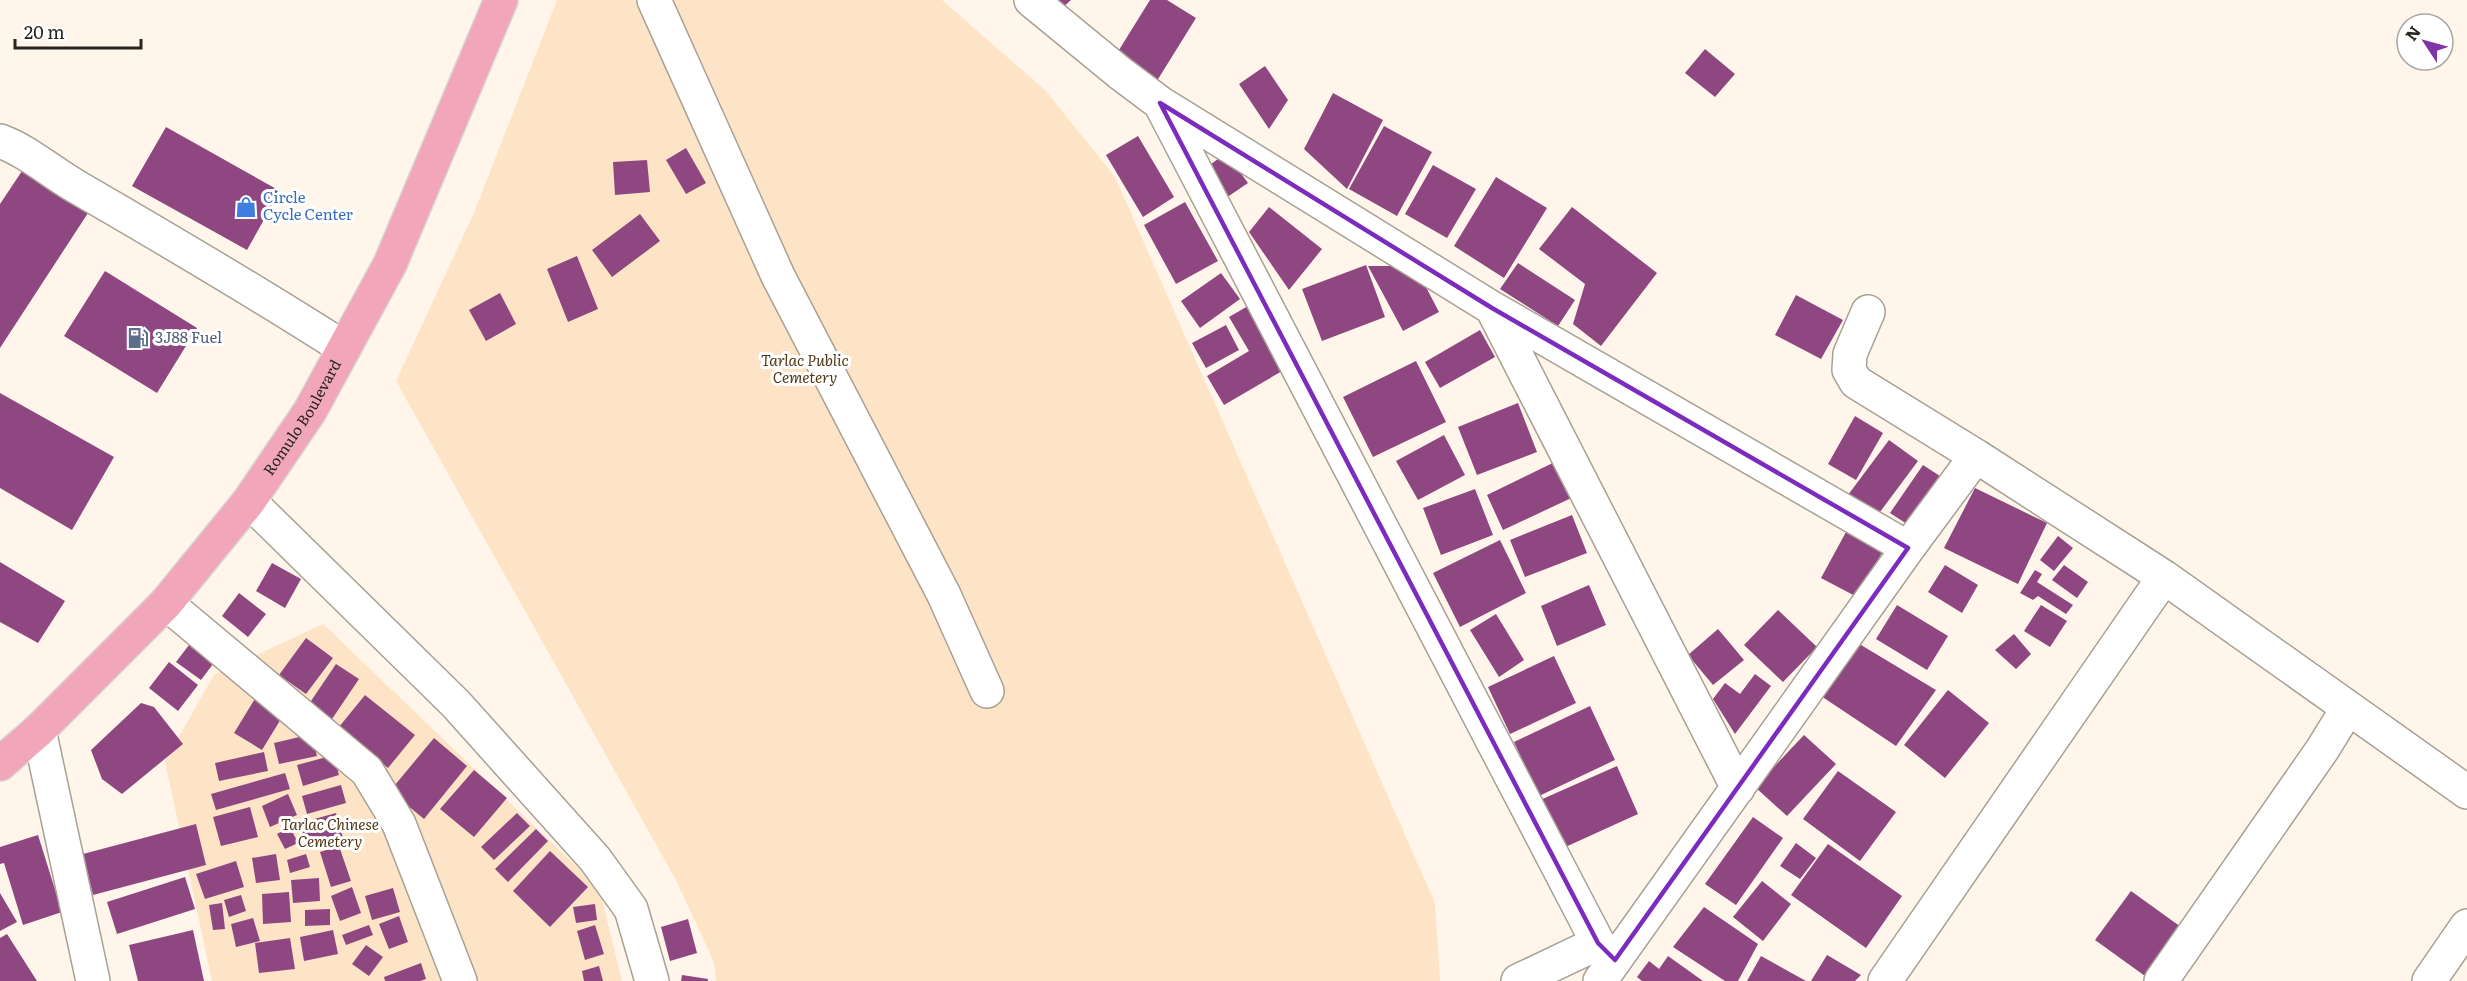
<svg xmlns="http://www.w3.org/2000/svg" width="2467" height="981" font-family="Literata,serif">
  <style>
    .green { fill: #fde4c6 }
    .building { fill: #8f4781 }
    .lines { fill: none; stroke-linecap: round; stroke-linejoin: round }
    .minor-casing { stroke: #a9a095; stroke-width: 36 }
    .highway-casing { stroke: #d8d8d7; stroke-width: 36 }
    .minor { stroke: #fff; stroke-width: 33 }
    .highway { stroke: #f1a7b9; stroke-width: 33 }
    .marked { fill: none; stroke: #7b2cbf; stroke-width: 4.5; stroke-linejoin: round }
    .labels { text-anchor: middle; stroke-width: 6; stroke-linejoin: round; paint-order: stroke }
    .shop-label { font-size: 15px; fill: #366cbe; stroke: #fff; text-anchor: start }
    .service-label { font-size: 15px; fill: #4e5e75; stroke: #fff; text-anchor: start }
    .park-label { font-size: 15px; font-style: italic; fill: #513716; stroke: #fff }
    .street-label { font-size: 15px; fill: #282420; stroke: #fff }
  </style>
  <rect width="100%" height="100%" fill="#fff5ea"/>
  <path class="green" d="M557,0H942L1045,90L1115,177L1435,903L1440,981H716L714,962L676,880L396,381L474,213Z
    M323,624L599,888L622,981H212L165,761L214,675Z"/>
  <path class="building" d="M1050,0H1071L1060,10Z
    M1150,0H1167L1196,18L1155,84L1114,58Z
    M1705,49L1735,74L1715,97L1685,73Z
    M1265,66L1288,100L1269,129L1239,84Z
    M1333,93L1383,120L1347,189L1304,149Z
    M1384,126L1432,152L1397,216L1349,189Z
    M166,127L280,191L247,250L132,186Z
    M1138,136L1174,197L1143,217L1106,155Z
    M686,148L706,183L686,194L666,160Z
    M1226,153L1248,183L1223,200L1203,170Z
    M647,160L650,192L615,195L613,162Z
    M1433,165L1476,189L1447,238L1405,214Z
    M22,171L88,213L0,348V204Z
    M1496,177L1547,208L1504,278L1454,246Z
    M1185,202L1218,261L1176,284L1144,225Z
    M1269,207L1322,249L1289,290L1249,232Z
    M1572,207L1657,273L1601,346L1573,324L1585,284L1539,249Z
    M640,214L660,241L612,277L592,250Z
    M577,256L598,309L568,322L547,269Z
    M1518,263L1575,300L1558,326L1500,289Z
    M1366,265L1385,317L1322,341L1302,289Z
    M1368,266H1415L1439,312L1403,331Z
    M105,271L197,328L157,393L64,336Z
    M1221,273L1240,299L1200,328L1181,301Z
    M500,293L516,324L486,341L469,310Z
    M1796,295L1843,320L1821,359L1775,335Z
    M1253,303L1289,367L1224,405L1207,376L1249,351L1229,317Z
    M1226,325L1239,350L1206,368L1192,343Z
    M1480,330L1495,357L1440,388L1425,362Z
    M1416,361L1446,422L1373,457L1343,397Z
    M0,393L114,457L72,530L0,488Z
    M1518,403L1537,452L1477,475L1458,427Z
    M1855,416L1883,433L1856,480L1828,464Z
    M1444,435L1465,475L1418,500L1396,461Z
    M1889,440L1918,461L1877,516L1848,495Z
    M1565,457L1582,493L1503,530L1487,495Z
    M1923,465L1943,478L1910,526L1890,513Z
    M1975,488L2047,523L2018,584L1944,548Z
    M1475,489L1493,535L1441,555L1423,508Z
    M1572,515L1587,553L1525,577L1510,540Z
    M1846,532L1883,551L1857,597L1821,578Z
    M2058,536L2073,548L2054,571L2040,560Z
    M1500,540L1526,593L1460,627L1433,573Z
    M0,562L65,601L38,643L0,622Z
    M272,563L301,579L285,608L256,591Z
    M1945,565L1978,585L1962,613L1928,592Z
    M2064,565L2088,582L2077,598L2052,580Z
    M2035,570L2042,574L2037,582L2073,605L2066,614L2038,596L2033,600L2020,593Z
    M1589,585L1606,625L1557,646L1541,606Z
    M239,593L266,614L248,637L222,616Z
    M1897,605L1948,636L1927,670L1876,639Z
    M2041,605L2067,621L2050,647L2024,631Z
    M1778,610L1817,647L1783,682L1744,645Z
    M1496,614L1524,660L1499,677L1470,630Z
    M1718,629L1744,660L1713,685L1688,655Z
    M2014,634L2031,654L2016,669L1995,650Z
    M306,638L333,658L306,694L279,675Z
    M1856,642L1936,690L1896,746L1821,696Z
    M189,645L213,664L201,680L176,662Z
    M1554,656L1576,703L1510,734L1488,687Z
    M169,662L198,685L178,711L149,688Z
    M336,664L359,679L332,719L309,704Z
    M1755,674L1771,686L1735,734L1713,699L1725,683L1740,694Z
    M1948,690L1989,723L1945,778L1904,745Z
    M365,695L415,735L388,768L339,727Z
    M256,697L284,714L262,750L234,733Z
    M141,703L154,707L183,744L122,794L102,779L91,750Z
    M1590,706L1615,760L1539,796L1514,742Z
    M312,734L317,756L279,764L274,743Z
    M1804,735L1836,764L1787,816L1755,787Z
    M434,738L467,766L424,819L390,791Z
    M264,752L268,771L219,781L215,763Z
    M334,755L339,775L303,786L297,765Z
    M1617,766L1638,814L1561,849L1538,801Z
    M474,770L507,798L474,837L440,809Z
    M1838,771L1896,812L1860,861L1803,819Z
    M285,773L290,789L216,810L211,794Z
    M341,785L346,803L307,814L302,796Z
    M288,794L297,815L270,827L262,806Z
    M250,807L258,837L221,846L213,817Z
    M336,813L343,838L307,848L300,823Z
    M517,813L530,826L494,860L481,847Z
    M1753,817L1783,838L1736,905L1705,884Z
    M196,824L206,865L93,895L83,854Z
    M290,827L298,843L285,849L277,834Z
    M536,829L548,841L508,882L495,869Z
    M38,835L62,912L23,925L4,863L0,864V847Z
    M1796,843L1816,858L1800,879L1780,866Z
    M1828,844L1902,896L1866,948L1791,895Z
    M339,846L351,881L331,887L320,852Z
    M550,851L588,887L550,927L513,891Z
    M276,854L280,880L256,883L252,858Z
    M306,854L310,867L290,873L287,860Z
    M236,861L244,887L205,899L196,874Z
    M185,877L195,909L117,934L107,902Z
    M319,878L320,901L293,903L291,880Z
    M1762,881L1791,904L1763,941L1733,917Z
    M352,887L361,913L340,921L331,896Z
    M393,888L400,912L372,920L365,896Z
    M2131,891L2181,927L2145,976L2095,940Z
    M289,892L291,922L263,924L262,894Z
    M0,893L17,922L0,931Z
    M241,895L246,911L229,917L224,900Z
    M222,903L225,929L213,930L209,905Z
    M595,904L597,920L576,923L573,907Z
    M1704,907L1758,944L1738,981H1725L1673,947Z
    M330,909V925L305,926V910Z
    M399,916L408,942L389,949L379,924Z
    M253,918L260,941L236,947L231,924Z
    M688,919L697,953L670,961L661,927Z
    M369,925L373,935L346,945L342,935Z
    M595,925L604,954L585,960L577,931Z
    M193,930L204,981H138L129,945Z
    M333,930L338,954L304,961L300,937Z
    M7,934L37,981H0V938Z
    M290,938L295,969L259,973L255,943Z
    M366,945L383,957L369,976L352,964Z
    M1827,955L1861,975L1855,981H1811Z
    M1668,956L1703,981H1642L1637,977L1649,961L1659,969Z
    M1761,956L1806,981H1747Z
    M421,963L426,979L420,981H385L384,977Z
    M599,966L603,981H584L582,971Z
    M682,975L708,979V981H681Z"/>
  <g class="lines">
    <defs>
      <path id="minor" d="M654,0L778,276L944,595L987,691
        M1031,0L1120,73L1160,103L1598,943L1615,960
        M1160,103L1492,308L1908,548L1600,981
        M0,141C30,152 54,175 82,190C170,241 258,293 344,348
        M1492,308L1738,788
        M1868,312L1850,354L1849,370L1856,382L1976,456
        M249,501L456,704L595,859L631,909L652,981
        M1908,548L1976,456L2164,577L2467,792
        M166,603L367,771L399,824L460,981
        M39,730L93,981
        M1518,981L1598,943
        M1885,981L2164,577
        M2161,981L2322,750L2348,708
        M2429,981L2467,926"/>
      <g id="highway">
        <path id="s1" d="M0,764L39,730L166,603L249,501L310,411L390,264L501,0"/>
      </g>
    </defs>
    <use href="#minor" class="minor-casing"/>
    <use href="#highway" class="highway-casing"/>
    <use href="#minor" class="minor"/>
    <use href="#highway" class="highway"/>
  </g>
  <path class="marked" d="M1160,103L1492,308L1908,548L1615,960L1598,943Z"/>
  <defs>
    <symbol id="shop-bare" viewBox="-9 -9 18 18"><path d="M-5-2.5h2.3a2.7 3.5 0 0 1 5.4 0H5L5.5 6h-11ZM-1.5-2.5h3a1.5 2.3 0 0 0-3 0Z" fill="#3f7fe0" stroke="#fff" stroke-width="2.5" paint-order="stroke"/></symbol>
    <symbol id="fuel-bare" viewBox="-9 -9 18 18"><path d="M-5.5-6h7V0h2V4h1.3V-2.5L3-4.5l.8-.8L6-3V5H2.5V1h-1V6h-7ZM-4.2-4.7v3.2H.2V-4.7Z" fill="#5c6f8a" stroke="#fff" stroke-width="2.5" paint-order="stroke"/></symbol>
  </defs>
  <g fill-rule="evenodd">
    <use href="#shop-bare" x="231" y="192" width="30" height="30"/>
    <use href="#fuel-bare" x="123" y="323" width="30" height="30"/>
  </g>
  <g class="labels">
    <g class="shop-label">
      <text x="263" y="203">Circle<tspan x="263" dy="17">Cycle Center</tspan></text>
    </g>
    <g class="service-label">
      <text x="155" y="343">3J88 Fuel</text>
    </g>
    <g class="park-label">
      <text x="805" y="366">Tarlac Public<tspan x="805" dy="17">Cemetery</tspan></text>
      <text x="330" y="830">Tarlac Chinese<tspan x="330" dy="17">Cemetery</tspan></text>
    </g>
    <g class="street-label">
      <text dy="5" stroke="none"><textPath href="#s1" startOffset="462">Romulo Boulevard</textPath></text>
    </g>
  </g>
  <g transform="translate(2425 42) rotate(306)"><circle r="28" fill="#ffffff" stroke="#a9a7a6" stroke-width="1.5"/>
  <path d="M0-4.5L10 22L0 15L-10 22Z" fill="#8034a6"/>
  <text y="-9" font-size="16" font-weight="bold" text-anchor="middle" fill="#282420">N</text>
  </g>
  <path d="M15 39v9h126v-9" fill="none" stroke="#282420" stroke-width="3"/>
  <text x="24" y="39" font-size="18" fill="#282420" stroke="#ffffff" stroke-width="4.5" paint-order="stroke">20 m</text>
</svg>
